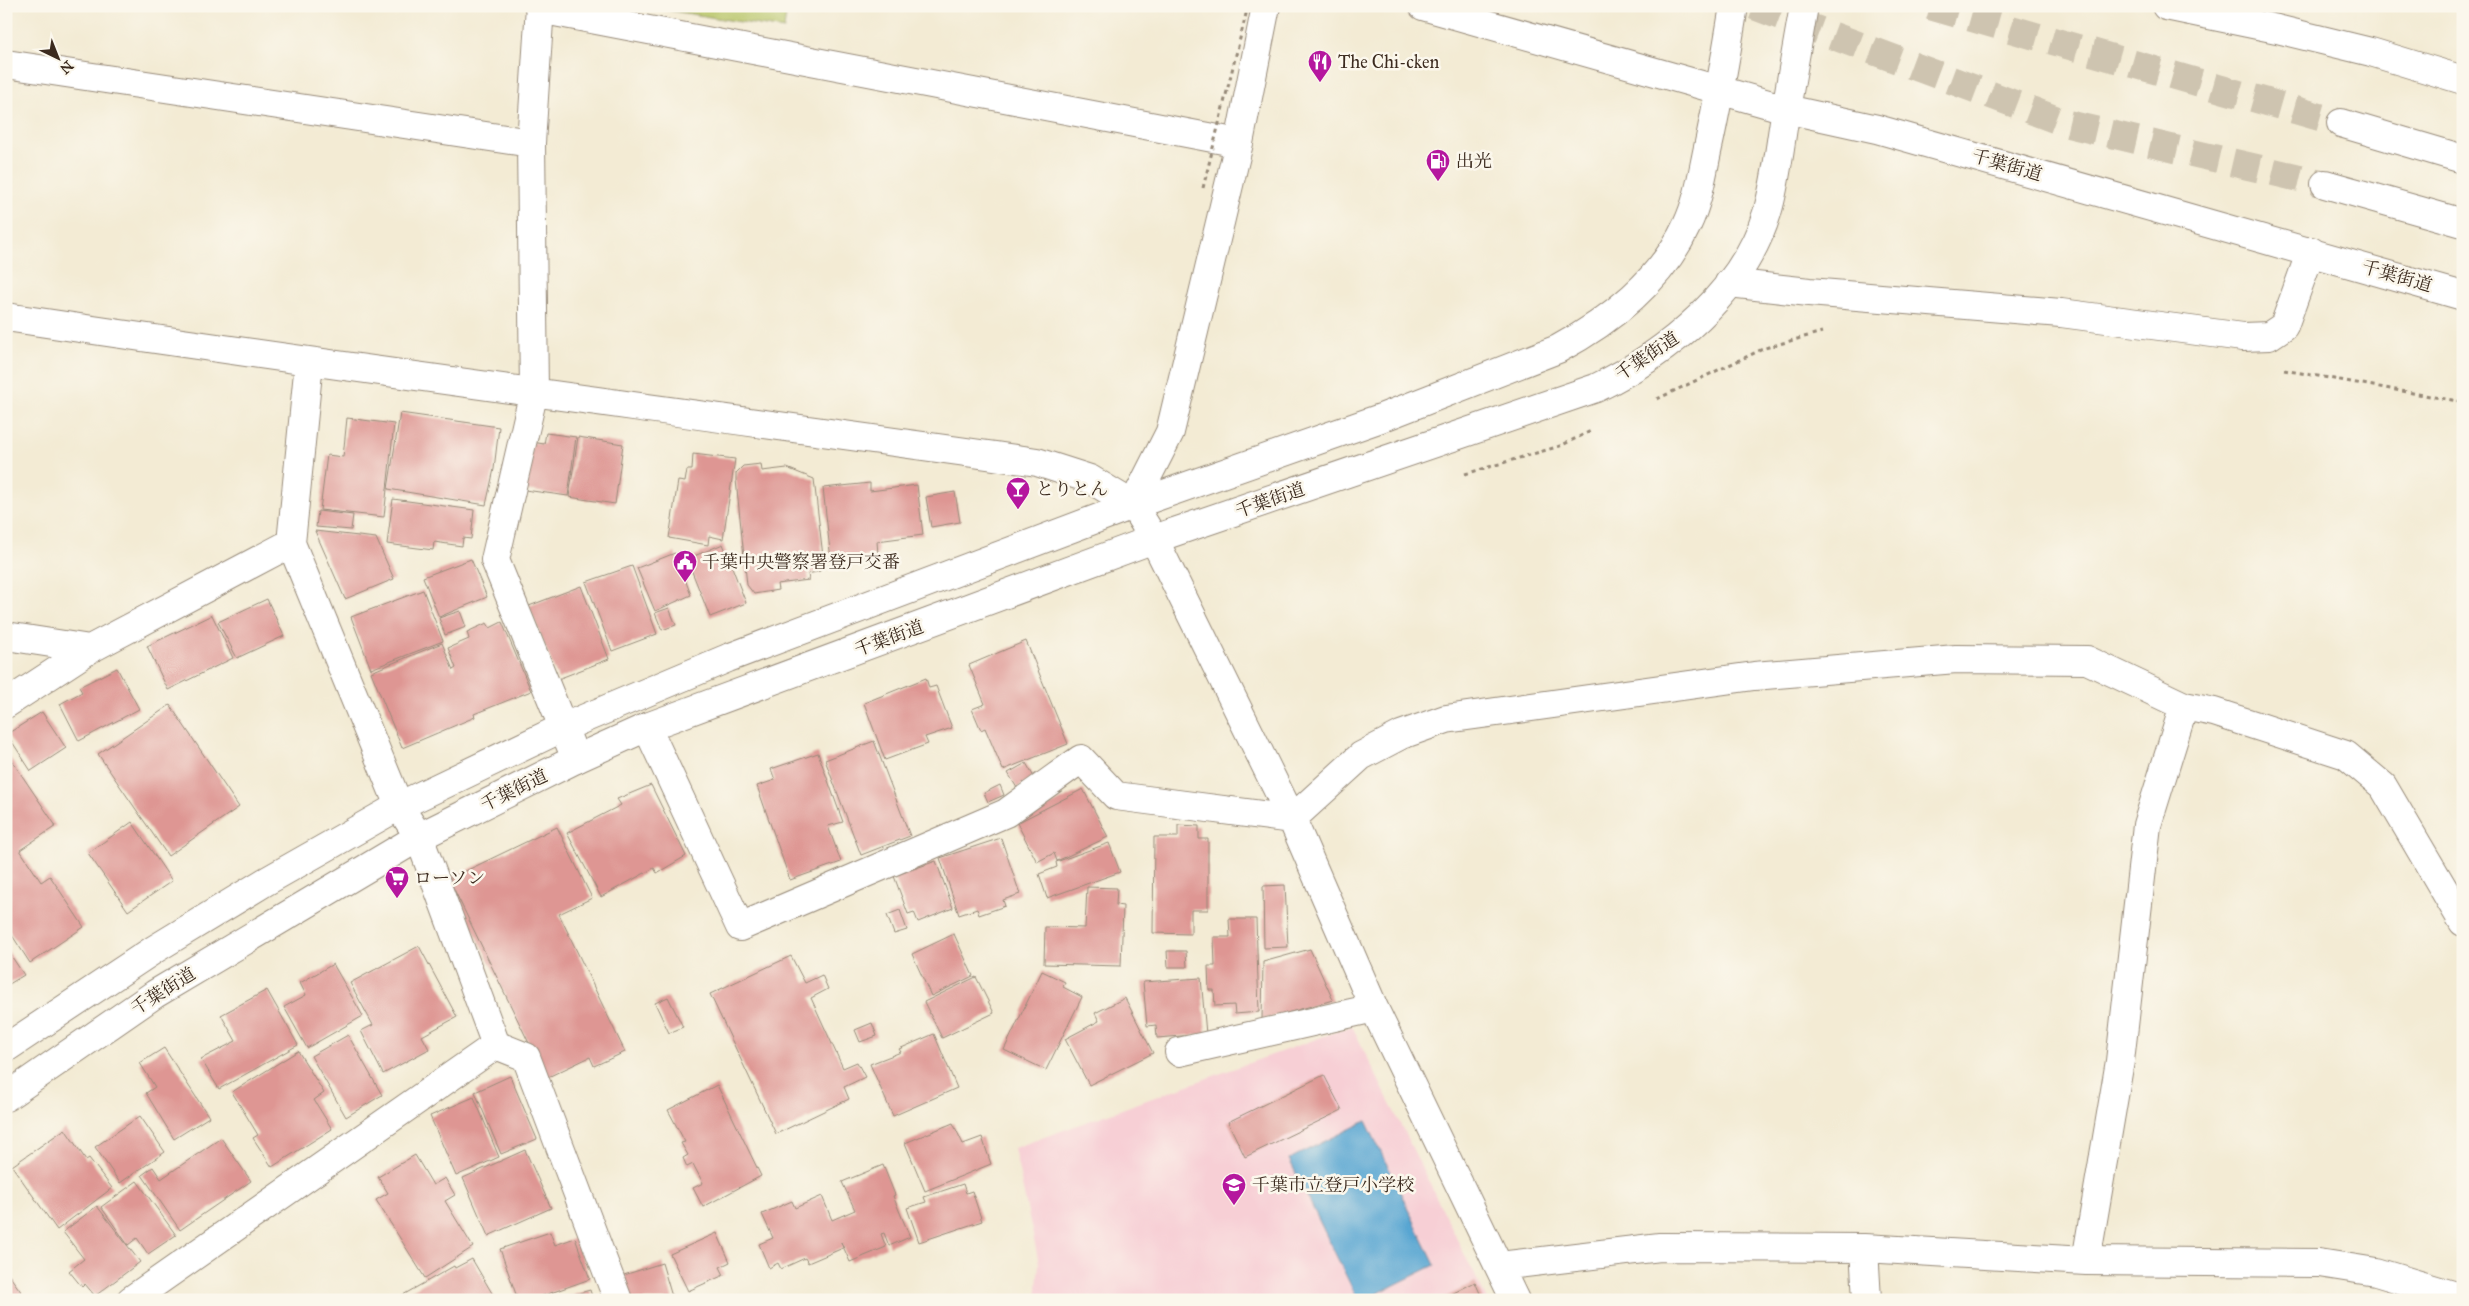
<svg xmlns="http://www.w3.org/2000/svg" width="2469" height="1306" font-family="'IM FELL Great Primer','Noto Serif JP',serif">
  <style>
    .built { fill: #f7cfd5 }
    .green { fill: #b7c567; stroke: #797842 }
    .water { fill: #59a6d2; stroke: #4a6878 }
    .building { fill: #de9693 }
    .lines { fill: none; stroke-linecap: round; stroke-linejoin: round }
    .highway-tunnel { stroke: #cec4b0; stroke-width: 28; stroke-dasharray: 28 14; stroke-linecap: butt }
    .minor-casing { stroke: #978a79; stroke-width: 30 }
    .highway-casing { stroke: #978a79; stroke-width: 30 }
    .path { stroke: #978a79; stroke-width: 3; stroke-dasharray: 4 4; stroke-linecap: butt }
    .minor { stroke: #fff; stroke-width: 28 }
    .highway { stroke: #fff; stroke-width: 28 }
    .path-bridge { stroke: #978a79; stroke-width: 3; stroke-dasharray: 4 4; stroke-linecap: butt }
    .labels { text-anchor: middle; stroke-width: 5; stroke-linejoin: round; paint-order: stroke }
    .poi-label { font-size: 18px; fill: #3b2a1e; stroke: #fbf7ec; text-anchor: start }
    .street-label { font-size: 18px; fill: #3b2a1e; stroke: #fbf7ec }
  </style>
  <rect width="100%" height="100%" fill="#fbf7ec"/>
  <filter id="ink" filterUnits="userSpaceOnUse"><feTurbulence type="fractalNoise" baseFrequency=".02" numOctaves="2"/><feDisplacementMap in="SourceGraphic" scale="10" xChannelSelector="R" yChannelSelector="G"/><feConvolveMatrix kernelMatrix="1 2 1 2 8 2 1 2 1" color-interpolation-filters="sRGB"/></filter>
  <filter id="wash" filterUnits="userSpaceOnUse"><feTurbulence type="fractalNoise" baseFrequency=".0096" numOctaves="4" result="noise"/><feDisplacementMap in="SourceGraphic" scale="20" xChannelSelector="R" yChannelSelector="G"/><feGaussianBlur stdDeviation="1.12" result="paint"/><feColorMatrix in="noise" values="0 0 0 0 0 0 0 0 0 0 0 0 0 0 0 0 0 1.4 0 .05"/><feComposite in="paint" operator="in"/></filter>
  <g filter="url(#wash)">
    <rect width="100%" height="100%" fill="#f3ebd4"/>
    <path class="built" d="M1352,1026L1487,1300H1036L1039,1263L1014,1148Z"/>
    <path class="green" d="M642,6H787L784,29Z"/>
    <path class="water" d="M1366,1121L1435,1265L1364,1300H1358L1289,1159Z"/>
    <g id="blocks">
      <path class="building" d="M400,413L499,427L494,469L486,505L388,489Z
        M347,418L394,424L384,517L320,510L327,455L343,457Z
        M546,433L576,437L568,496L525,490L532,442L544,444Z
        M578,437L623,444L615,504L569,497Z
        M693,454L735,459L723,539L709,536L708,545L669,538L678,481L685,482L687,470H692Z
        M761,464L762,471L787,468L814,479L824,565L820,571L808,574L809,580L777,584L778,590L754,594L747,585L736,480V473L743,466Z
        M870,483V491L917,485L923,535L877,541L878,555L831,560L823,488Z
        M955,492L960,522L931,527L926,497Z
        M393,499L474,510L471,539L463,538L462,546L434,542L433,550L387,544Z
        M318,511L353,515L351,530L316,527Z
        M315,531L376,538L394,579L345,599Z
        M723,544L746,603L710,617L687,559Z
        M675,553L691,595L655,611L637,568Z
        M471,559L487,597L439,617L423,577Z
        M632,566L657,634L612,651L586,582Z
        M581,586L609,659L558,679L529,606Z
        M423,590L443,641L371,669L351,617Z
        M267,599L284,636L237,658L218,622Z
        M669,608L676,625L662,630L655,613Z
        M460,611L466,627L445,635L439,618Z
        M212,615L233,658L168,690L147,646Z
        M502,622L531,691L474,714L475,717L402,748L371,672L442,643L453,670L456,668L448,648L469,639L467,632L487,623L490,628Z
        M1026,641L1068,744L1003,770L985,728L981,730L972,709L985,704L969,665Z
        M117,668L139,709L79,741L60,704L82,692L79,687Z
        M926,678L929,688L936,686L952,728L925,737L928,744L885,760L864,703Z
        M170,705L239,807L168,856L98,754Z
        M42,712L66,748L31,771L7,734Z
        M874,741L910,836L861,855L825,760Z
        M6,752L56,826L20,850L41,882L50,876L84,927L30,963L6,926V884L10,882L6,875Z
        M818,753L843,822L828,826L841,862L790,880L757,786L775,780L771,769Z
        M1026,763L1034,777L1017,788L1008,773Z
        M651,785L686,856L657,873L654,868L601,897L567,833L621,805L617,799Z
        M1000,785L1004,795L988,802L984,793Z
        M1083,789L1108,837L1057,861L1054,853L1037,862L1017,823Z
        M132,822L172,881L128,911L88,853Z
        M1178,825L1199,826V839H1208V910H1191V934L1153,933L1154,837H1178Z
        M557,827L592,898L559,914L625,1052L594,1066L590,1057L546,1078L449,879Z
        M1001,838L1020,894L1003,900L1005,906L979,915L977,909L959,915L940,858Z
        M1109,843L1120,872L1047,898L1039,874L1057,867L1056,862Z
        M936,861L953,908L918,922L914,912L908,914L894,876Z
        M1285,885L1288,947L1264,948L1263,886Z
        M1087,887L1117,888L1116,905L1123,906L1121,966L1044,964L1045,927L1085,928Z
        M900,910L907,930L894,934L887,915Z
        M1229,919H1256L1259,1012L1235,1014L1234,1005L1215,1006L1214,990H1209L1208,966H1215L1214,937H1230Z
        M954,934L973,976L931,996L912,954Z
        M419,946L457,1017L422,1036L429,1049L383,1074L361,1031L373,1025L350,983Z
        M6,948L24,975L6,986Z
        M1310,949L1333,1000L1262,1020L1263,962Z
        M1167,951H1186L1187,967H1168Z
        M791,956L805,983L822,975L828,989L811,998L843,1068L857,1062L865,1077L844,1087L849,1099L776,1134L710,994Z
        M333,964L363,1016L307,1048L284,1007L306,995L300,983Z
        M1042,971L1065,982L1063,987L1082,997L1046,1070L1004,1050Z
        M976,977L994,1013L942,1038L924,1002Z
        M1201,978L1206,1034L1157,1038L1156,1025L1147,1026L1143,982Z
        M267,990L298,1045L219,1089L201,1059L236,1041L221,1015Z
        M668,997L683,1027L669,1033L655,1003Z
        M1125,998L1153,1053L1089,1085L1065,1039L1099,1021L1095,1013Z
        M872,1023L877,1036L860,1042L855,1030Z
        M934,1034L957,1088L893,1116L870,1064L901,1052L899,1049Z
        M348,1035L382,1095L346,1117L311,1056Z
        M164,1048L209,1117L174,1139L146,1093L155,1087L140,1063Z
        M298,1051L324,1093L314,1100L332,1129L272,1167L253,1138L258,1135L232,1092Z
        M1324,1075L1342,1110L1245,1157L1228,1122Z
        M510,1076L537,1139L501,1154L475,1092Z
        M717,1085L761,1176L703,1207L693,1188L703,1183L693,1164L687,1167L683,1158L688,1155L681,1143L685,1142L668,1110Z
        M474,1097L499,1157L456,1176L430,1116Z
        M140,1116L165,1152L120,1183L95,1147Z
        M953,1123L963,1144L982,1137L991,1164L925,1191L905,1143Z
        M65,1129L86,1160L89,1158L112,1188L57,1230L12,1166Z
        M221,1138L251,1181L180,1230L142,1175L153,1167L161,1179Z
        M525,1150L551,1208L488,1236L463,1178Z
        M415,1155L433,1185L445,1178L455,1195L445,1201L473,1247L425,1278L376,1200L388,1193L378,1177Z
        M883,1165L895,1195L893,1196L910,1237L889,1246L884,1233L881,1234L886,1247L850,1262L841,1242L843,1248L808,1263L805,1258L781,1269L778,1263L769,1268L759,1244L773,1238L762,1214L792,1201L795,1208L822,1196L832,1220L855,1210L842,1182Z
        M137,1181L176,1235L148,1254L137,1238L128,1245L101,1207Z
        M963,1184L966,1193L972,1191L982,1221L919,1242L907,1208L926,1202L924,1197Z
        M97,1206L140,1262L95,1296L85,1284L82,1287L69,1271L84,1259L63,1232Z
        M550,1232L555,1245L575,1238L590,1279L531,1300H518L500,1249Z
        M717,1233L730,1262L720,1267L724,1275L688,1291L670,1254Z
        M472,1259L496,1300H394L454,1266L455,1268Z
        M662,1263L673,1300H631L624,1275Z
        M6,1271L27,1300H6Z
        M1475,1282L1483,1300H1440Z
        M590,1290L593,1300H559V1299Z"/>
    </g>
  </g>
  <g filter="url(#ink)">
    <use href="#blocks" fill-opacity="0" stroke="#978a79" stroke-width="1"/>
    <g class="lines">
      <path class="highway-tunnel" d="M1754,6L2068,124L2325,184
        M1930,6L2341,123"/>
      <defs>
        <path id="minor" d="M540,6L531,143L534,391L495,560L576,759
          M539,9L1239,143
          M6,64L531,143
          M1786,109L1804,6
          M1729,283L1809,292L2061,313L2243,337L2269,336L2284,326L2311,251
          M6,317C349,369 693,413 1037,462L1090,479L1133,505L1154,539L1292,819L1374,1008L1515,1300
          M309,362L291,543L399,806L419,837L496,1045L526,1057L618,1300
          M1133,505L1170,432L1239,143L1266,6
          M6,636L90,649
          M6,704L90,649L291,543
          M647,727L740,927L1006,813L1081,759L1116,796L1292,819L1361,756L1401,735L1446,719L1754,676L1956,659L2087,660L2184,706L2214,712L2346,755L2383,786L2463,922
          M1179,1052L1374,1008
          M1864,1248L1867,1300
          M2086,1261L2120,1061L2147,825L2184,706
          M1500,1266L1660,1247L1864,1248L2086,1261L2319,1263L2376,1272L2463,1298
          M131,1300L496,1045"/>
        <path id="highway" d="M1423,6L1786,109L1877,129L2463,296
          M2166,6L2277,29L2371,52L2463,80
          M2341,123L2463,159
          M2325,184L2463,223
          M6,1048L155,949L265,882L399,806L564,727L728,658L1133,505L1381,418L1558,349C1610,321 1662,280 1687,225C1698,202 1702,176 1707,152C1718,103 1726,55 1734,6
          M6,1097L155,994L419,837L576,759L647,727L1154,539L1596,388C1667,354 1743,292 1767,213C1777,180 1780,143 1786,109"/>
      </defs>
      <use href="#minor" class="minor-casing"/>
      <use href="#highway" class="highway-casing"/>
      <path class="path" d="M2284,370L2463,402
        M1657,399L1765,348L1822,332
        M1465,474L1560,446L1591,431"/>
      <use href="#minor" class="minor"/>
      <use href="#highway" class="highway"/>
      <path class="path-bridge" d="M1203,188L1248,6"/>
    </g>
  </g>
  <defs>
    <symbol id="restaurant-pin" viewBox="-11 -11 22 30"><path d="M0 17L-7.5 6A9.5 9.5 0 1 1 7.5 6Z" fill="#b5179e" stroke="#fbf7ec"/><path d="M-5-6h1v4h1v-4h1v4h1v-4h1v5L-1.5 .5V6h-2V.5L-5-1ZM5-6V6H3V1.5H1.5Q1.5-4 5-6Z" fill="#fff"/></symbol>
    <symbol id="fuel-pin" viewBox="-11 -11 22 30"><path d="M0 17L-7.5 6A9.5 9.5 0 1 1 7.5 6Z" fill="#b5179e" stroke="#fbf7ec"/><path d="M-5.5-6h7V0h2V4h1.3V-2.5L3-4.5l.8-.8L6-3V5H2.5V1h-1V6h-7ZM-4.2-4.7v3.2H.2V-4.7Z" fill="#fff"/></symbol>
    <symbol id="bar-pin" viewBox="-11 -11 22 30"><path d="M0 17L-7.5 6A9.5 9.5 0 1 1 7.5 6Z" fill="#b5179e" stroke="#fbf7ec"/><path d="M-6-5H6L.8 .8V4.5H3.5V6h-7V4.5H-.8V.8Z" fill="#fff"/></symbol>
    <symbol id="civic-pin" viewBox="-11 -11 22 30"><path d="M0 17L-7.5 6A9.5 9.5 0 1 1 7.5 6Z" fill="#b5179e" stroke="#fbf7ec"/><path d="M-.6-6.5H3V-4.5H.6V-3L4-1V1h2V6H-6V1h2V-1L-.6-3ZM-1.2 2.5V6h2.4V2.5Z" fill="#fff"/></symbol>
    <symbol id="supermarket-pin" viewBox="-11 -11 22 30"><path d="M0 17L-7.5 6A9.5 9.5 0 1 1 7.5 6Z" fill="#b5179e" stroke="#fbf7ec"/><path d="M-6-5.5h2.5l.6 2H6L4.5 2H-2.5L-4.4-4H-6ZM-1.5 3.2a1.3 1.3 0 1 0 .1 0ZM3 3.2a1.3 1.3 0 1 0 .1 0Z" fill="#fff"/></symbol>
    <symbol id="school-pin" viewBox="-11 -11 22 30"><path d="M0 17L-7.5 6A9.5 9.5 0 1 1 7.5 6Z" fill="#b5179e" stroke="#fbf7ec"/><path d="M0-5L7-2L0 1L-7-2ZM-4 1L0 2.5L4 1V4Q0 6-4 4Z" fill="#fff"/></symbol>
  </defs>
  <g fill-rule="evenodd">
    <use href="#restaurant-pin" x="1306" y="48" width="28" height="38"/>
    <use href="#fuel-pin" x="1424" y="147" width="28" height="38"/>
    <use href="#bar-pin" x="1004" y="475" width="28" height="38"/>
    <use href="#civic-pin" x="671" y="548" width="28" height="38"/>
    <use href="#supermarket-pin" x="383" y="864" width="28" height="38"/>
    <use href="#school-pin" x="1220" y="1171" width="28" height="38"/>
  </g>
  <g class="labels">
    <g class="poi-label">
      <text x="1338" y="68">The Chi-cken</text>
      <text x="1456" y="167">出光</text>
      <text x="1036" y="495">とりとん</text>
      <text x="702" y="568">千葉中央警察署登戸交番</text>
      <text x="414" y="884">ローソン</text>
      <text x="1252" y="1191">千葉市立登戸小学校</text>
    </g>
    <g class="street-label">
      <text transform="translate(2007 165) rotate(16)" y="6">千葉街道</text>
      <text transform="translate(2397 276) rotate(16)" y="6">千葉街道</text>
      <text transform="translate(1647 356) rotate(-34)" y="6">千葉街道</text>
      <text transform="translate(1270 500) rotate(-19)" y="6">千葉街道</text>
      <text transform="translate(889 638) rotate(-20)" y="6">千葉街道</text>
      <text transform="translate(514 790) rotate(-26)" y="6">千葉街道</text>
      <text transform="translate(163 991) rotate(-32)" y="6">千葉街道</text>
    </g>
  </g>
  <rect width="2469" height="1306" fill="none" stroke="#fbf7ec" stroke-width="25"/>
  <g transform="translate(58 58) rotate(137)" stroke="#fbf7ec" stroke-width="4" paint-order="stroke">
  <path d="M0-4L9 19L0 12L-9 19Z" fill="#3b2a1e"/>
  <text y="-8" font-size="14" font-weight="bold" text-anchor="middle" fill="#3b2a1e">N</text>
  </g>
</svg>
